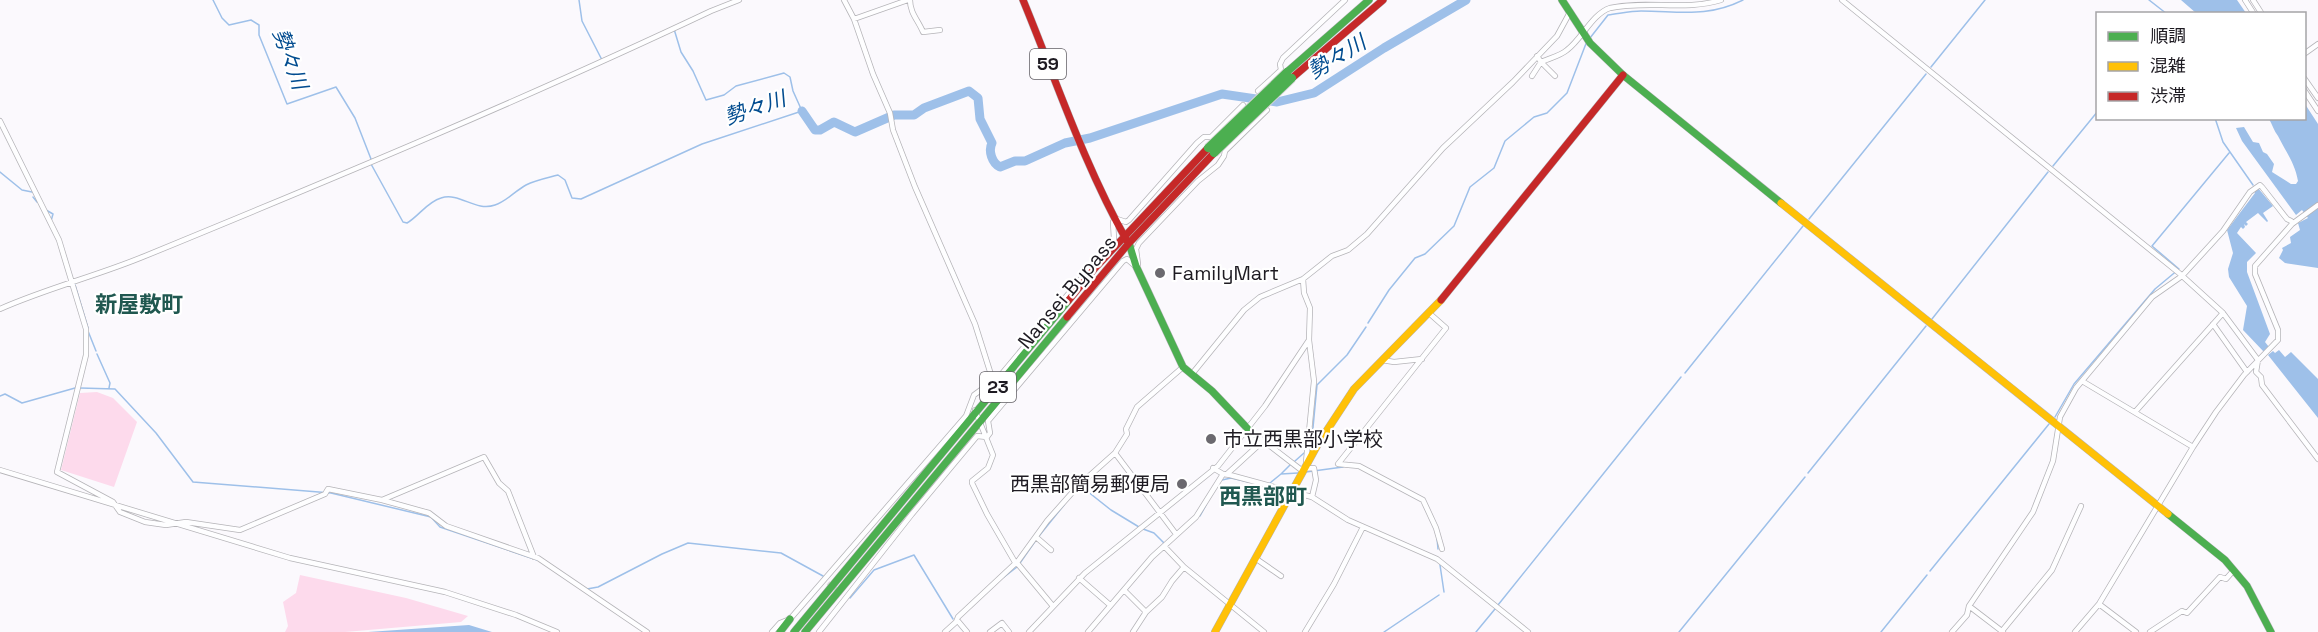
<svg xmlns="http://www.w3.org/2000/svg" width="2318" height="632" font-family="'Space Grotesk','Noto Sans JP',sans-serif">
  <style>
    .green { fill: #fddaec }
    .water { fill: #9ec0e9 }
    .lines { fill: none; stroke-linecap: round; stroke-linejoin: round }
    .stream { stroke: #9ec0e9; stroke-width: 1.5 }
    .river { stroke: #9ec0e9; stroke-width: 9 }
    .street-tunnel { stroke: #dad8dc; stroke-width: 4.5; stroke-dasharray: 4.5 2; stroke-linecap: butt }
    .street-casing { stroke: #b5b4b8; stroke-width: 6 }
    .fast-casing { stroke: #b5b4b8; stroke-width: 8 }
    .slow-casing { stroke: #b5b4b8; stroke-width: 8 }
    .jam-casing { stroke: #b5b4b8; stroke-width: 8 }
    .street { stroke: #fefeff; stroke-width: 4.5 }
    .fast { stroke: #4caf50; stroke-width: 7 }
    .slow { stroke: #ffc107; stroke-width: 7 }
    .jam { stroke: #c62828; stroke-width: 7 }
    .fast-bridge-casing { stroke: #d5d4d6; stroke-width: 10; stroke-linecap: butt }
    .fast-bridge { stroke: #4caf50; stroke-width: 8 }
    .poi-dot { fill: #6b696f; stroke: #fff; stroke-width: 2 }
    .labels { text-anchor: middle; stroke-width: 4.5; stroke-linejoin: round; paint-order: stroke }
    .shield { fill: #fff; stroke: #625f64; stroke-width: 1.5 }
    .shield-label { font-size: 18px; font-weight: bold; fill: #1e1b22 }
    .poi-label { font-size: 20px; fill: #1e1b22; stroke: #fff; text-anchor: start }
    .street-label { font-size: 20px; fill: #1e1b22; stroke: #fff }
    .water-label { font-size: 21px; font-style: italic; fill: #024c90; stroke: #fff }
    .quarter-label { font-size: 22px; font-weight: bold; fill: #205850; stroke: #fff }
  </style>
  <rect width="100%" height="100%" fill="#fbf9fd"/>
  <path class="green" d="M97,392L113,398L137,422L114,487L61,470L80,393Z
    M300,575L406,598L468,616L461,622L345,632H285L288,626L283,602L296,593Z"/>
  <path class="water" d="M2181,0H2237L2246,13H2196Z
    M2305,104L2318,124V268L2285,263L2279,258L2283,250L2282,248L2291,243L2290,237L2300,230L2298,223L2308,218L2302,210L2296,215L2242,141L2236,128L2244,127L2253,142L2259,143L2263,152L2267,154L2274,164L2272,172L2291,184H2296L2298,181C2295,163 2286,152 2278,136C2274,131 2272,124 2269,119L2304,118Z
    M2258,188L2273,206L2263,213L2268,221L2267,222L2258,213L2246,222L2248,224L2246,226L2244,224L2245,227L2243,229L2241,227L2237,233L2256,253L2247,262V272L2270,334L2265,342L2269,347L2264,352L2243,330L2247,306L2229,277L2228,269L2233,253L2227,230L2255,193L2254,191Z
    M2279,350L2285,357L2291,352L2318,379V418L2268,355L2273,351L2275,353Z
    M469,625L492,632H368Z"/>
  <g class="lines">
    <path class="stream" d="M213,0L222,18L229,25L251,20L259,25V35L287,104L336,87L355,118L371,159
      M579,0L582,21L602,60
      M2149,0L2167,14
      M1590,38L1608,15C1618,14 1630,11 1641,11C1679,11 1707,18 1743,0
      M1931,67L1985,0
      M2215,118L2223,142L2253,185
      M371,164L403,222L407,223C419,216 427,202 441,198C460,192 475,212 495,205C507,201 515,191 526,185C536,180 547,178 558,175L565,180L572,198L581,199L702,144L802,111L793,91L790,77L784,73L736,86L724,95L706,100L693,71L681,52L674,29
      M2053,166L2098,111
      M0,172L22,190L32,192
      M33,197L37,202
      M46,210L53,214L51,221
      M1809,219L1926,74
      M75,285L88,328
      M1932,319L2048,172
      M1368,323L1389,290L1415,258L1425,254L1454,226L1470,187L1494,168L1505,141L1534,117L1547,113L1567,93L1587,41
      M88,331L96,351
      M97,354L110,383L109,388
      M1685,373L1803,226
      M80,388L115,389L156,433L193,482L331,493L431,517L440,527L537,560
      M0,396L5,394L22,403L75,388
      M2055,417L2074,384L2155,289L2179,269L2152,246L2229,153
      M1311,449L1317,385L1347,355L1366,327
      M1295,461L1304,453
      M1306,472L1343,467
      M1808,473L1926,326
      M1281,474L1290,465
      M1222,480L1231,478L1266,486
      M1270,483L1281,474L1298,473
      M1082,487L1111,510L1139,527
      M1200,516L1206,505
      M1143,529L1154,533L1164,543
      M1039,536L1064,505
      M1437,538L1438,549
      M1020,563L1036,540
      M1440,565L1444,592
      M1930,571L2049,424
      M1004,577L1017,567
      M587,589L598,587L662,554L688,543L781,553L823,576
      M850,598L874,570L914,555L953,619
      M1498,605L1681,377
      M1384,632L1439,595
      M1476,632L1495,609
      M1679,632L1805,477
      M1881,632L1927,575"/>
    <path class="river" d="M802,111L815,130H820L834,122L855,132L894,115H914L924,108L969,91L978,98L980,119L992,143C988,151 992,163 1000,167L1015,161H1025L1065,143L1090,138L1222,94L1277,102L1314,93L1384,48L1466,0"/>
    <path class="street-tunnel" d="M828,583L843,594"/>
    <defs>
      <path id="street" d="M844,0L854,19L873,74L890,113L893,130L915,187L975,324L993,381
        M910,0C910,13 918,20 923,32L940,30
        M1842,0L2179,273L2223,313L2135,412
        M2245,0L2254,14
        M2253,0L2262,14
        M854,19L908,0
        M2304,54L2318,44
        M1537,56L1541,62C1550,58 1560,56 1567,50C1582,39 1592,14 1610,8C1646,0 1686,11 1721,0
        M1532,76L1541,62L1555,76
        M2304,78L2318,98
        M2304,90L2318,111
        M1258,91L1281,70L1280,64L1283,58L1345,0
        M0,121L59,240L86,329V355L57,472L113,502L120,512L145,522L166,525L186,522L240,530L325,494L328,489L382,500L429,513L446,526L538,558L647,632
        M1303,279L1304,293L1310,308L1309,340L1314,381L1306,462
        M0,309C47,288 97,276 145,256C335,178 525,99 711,11L739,0
        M1429,313L1446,328L1338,464L1359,466L1423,500L1436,528L1442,549
        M2223,313L2258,360L2256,372L2261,377L2262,385L2318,459
        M2213,324L2247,372
        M1382,360L1394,362L1422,359
        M1192,374L1244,310L1260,297L1303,279L1332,256L1348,250L1367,234L1443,148L1513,82L1557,36L1569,14
        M2082,381L2193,447
        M975,410L993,455L988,468L972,481V483L987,514L1016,564
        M1248,429L1300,469L1314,468L1316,480L1312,497
        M987,437L990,433L988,421L1123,261L1127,259L1134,265L1138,264L1136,249L1139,243L1198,181L1218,165L1224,156L1225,151L1267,110
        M1115,453L1176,534
        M1213,468L1223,474L1230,475L1312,497L1348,520L1437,559L1528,632
        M0,470L290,558L445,592L516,615L557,632
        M1227,474L1263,441
        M382,500L484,457L499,483L508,491L534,557
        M1036,537L1051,550
        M1164,546L1184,567L1264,632
        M1255,558L1281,576
        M1017,563L1052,605
        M1079,578L1110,605
        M1124,590L1146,612
        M2099,604L2136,632
        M1969,606L2003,632
        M957,620L967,632
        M2002,631L2052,570L2081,506
        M772,632L780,623L790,619L966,416L974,395L1000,376L1114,239L1113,222L1117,219L1126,222L1129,220L1197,143L1204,137H1211L1243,105
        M819,632L912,514L977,436L987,437
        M945,632L956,622L958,617L1018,561L1047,521L1078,486L1115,453L1127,434L1126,429L1137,407L1183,367
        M990,632L1002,623L1009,632
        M1029,632L1085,573L1218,466L1265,406L1309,340
        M1088,632L1152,557L1196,517L1223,474
        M1133,632L1146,612L1162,597L1172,581L1184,567
        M1305,632L1334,584L1363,527
        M1952,632L1967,615L1969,606L2033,512L2053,461L2060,417L2076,388L2152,297L2182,276L2223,231L2250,192L2260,185L2262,187L2287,219L2291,221
        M2075,632L2099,604L2193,447L2216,412L2244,375L2278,340V330L2255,274V266L2292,224L2318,205
        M2150,632L2182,611L2187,613L2220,577L2226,579L2234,570"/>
      <path id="fast" d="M1562,0L1590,43L1623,75L1781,203
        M1287,72L1369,0
        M1129,243L1136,266L1183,367L1212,391L1248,429
        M2168,514L2225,560L2247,586L2271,632
        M780,632L790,619
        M794,632L1068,301
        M805,632L1067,317"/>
      <path id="slow" d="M1781,203L2168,514
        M1215,632L1318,444L1354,389L1441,300"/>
      <path id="jam" d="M1023,0C1056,80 1084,165 1127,241
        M1292,78L1383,0
        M1441,300L1623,75
        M1068,301L1095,268L1208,148
        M1067,317L1129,243L1214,153"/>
    </defs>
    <use href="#street" class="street-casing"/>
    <use href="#fast" class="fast-casing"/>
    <use href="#slow" class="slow-casing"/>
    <use href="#jam" class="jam-casing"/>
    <use href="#street" class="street"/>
    <use href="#fast" class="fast"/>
    <use href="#slow" class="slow"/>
    <use href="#jam" class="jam"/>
    <defs>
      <path id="fast-bridge" d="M1208,148L1287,72
        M1214,153L1292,78"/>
    </defs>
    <use href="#fast-bridge" class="fast-bridge-casing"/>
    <use href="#fast-bridge" class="fast-bridge"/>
  </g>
  <g class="poi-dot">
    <circle cx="1160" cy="273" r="6"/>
    <circle cx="1211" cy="439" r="6"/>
    <circle cx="1182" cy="484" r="6"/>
  </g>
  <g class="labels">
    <g class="shield">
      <rect x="1030" y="49" width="36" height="30" rx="4.5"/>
      <rect x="980" y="372" width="36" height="30" rx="4.5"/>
    </g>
    <g class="shield-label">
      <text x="1048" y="70">59</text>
      <text x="998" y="393">23</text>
    </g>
    <g class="poi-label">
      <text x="1172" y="280">FamilyMart</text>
      <text x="1223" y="446">市立西黒部小学校</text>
      <text x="1170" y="491" text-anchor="end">西黒部簡易郵便局</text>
    </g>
    <g class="street-label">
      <text transform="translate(1067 292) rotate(-50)" y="7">Nansei Bypass</text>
    </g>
    <g class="water-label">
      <text transform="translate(1337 57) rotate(-31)" y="7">勢々川</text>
      <text transform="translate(290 59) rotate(70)" y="7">勢々川</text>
      <text transform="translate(755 108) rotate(-19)" y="7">勢々川</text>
    </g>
    <g class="quarter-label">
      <text x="139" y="312">新屋敷町</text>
      <text x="1263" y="504">西黒部町</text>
    </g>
  </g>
  <rect x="2096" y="12" width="210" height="108" fill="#ffffff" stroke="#a5a4a7" stroke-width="1.5"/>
  <rect x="2108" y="32" width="30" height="9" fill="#4caf50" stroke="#a5a4a7" stroke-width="1.5"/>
  <text x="2150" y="42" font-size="18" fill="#1e1b22">順調</text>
  <rect x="2108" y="62" width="30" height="9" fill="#ffc107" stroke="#a5a4a7" stroke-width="1.5"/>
  <text x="2150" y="72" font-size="18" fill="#1e1b22">混雑</text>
  <rect x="2108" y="92" width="30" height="9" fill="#c62828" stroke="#a5a4a7" stroke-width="1.5"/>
  <text x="2150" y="102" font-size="18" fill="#1e1b22">渋滞</text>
</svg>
